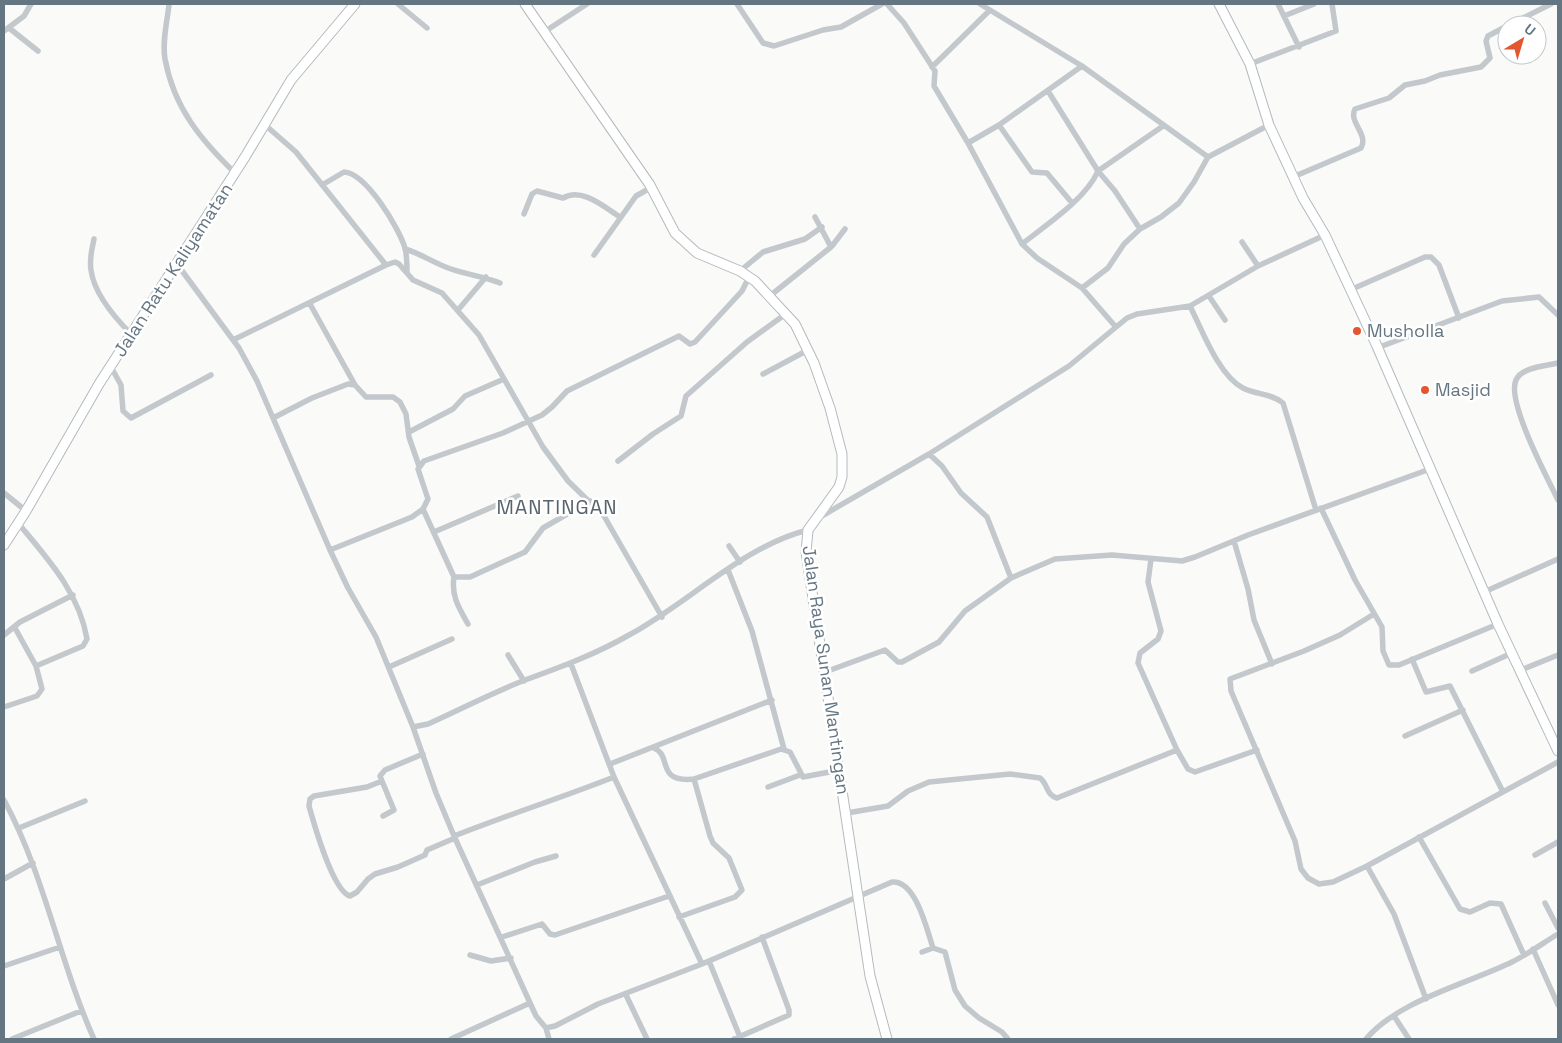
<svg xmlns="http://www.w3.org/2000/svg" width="1562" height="1043" font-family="'Space Grotesk',sans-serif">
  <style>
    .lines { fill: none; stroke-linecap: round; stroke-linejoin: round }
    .secondary-casing { stroke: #b3babf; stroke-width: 11 }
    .primary-casing { stroke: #b5babe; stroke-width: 11 }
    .street { stroke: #c3c8cc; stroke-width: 5.5 }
    .secondary { stroke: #fff; stroke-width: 9 }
    .primary { stroke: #fff; stroke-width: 9 }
    .poi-dot { fill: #e4572e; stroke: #fff; stroke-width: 2 }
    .labels { text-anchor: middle; stroke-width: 5; stroke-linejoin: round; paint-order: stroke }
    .street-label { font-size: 18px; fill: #657683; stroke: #fff }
    .poi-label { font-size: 18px; fill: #657683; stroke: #fff; text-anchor: start }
    .quarter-label { font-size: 20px; letter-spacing: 1px; fill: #57646e; stroke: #fff }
  </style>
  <rect width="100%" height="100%" fill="#fafaf8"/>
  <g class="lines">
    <defs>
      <path id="secondary" d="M1219,4L1250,64L1269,125L1303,198L1325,235L1376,344L1498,624L1558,751
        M4,545L26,511L99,384L245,157L291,80L355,4"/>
      <path id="primary" d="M525,4L650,185L675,233L697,253L740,271L755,281L795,324L814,363L830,408L842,454V477L839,487L808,530L806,552L870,976L887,1039"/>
    </defs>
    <use href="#secondary" class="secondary-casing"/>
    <use href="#primary" class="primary-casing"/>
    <path class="street" d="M398,4L427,28
      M737,4L763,43L774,46L823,30L841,27L882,4
      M887,4L904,23L935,71L934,86L968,143L1022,244L1037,258L1082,288L1115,326
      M980,4L1082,66L1208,157L1269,125
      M1278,4L1299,47
      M169,5C167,22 162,42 165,59C174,108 201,140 235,173
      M1284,16L1314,4
      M1509,25L1551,4
      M9,28L38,51
      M4,31L24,16L31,4
      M544,32L587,4
      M1250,64L1336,31L1332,4
      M932,67L989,11
      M1048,91L1098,171L1115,191L1140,229
      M264,124L296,152L386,265
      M999,125L1032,172L1047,173L1072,203
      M968,143L999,125L1082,66
      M1293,177L1361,148C1369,134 1348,122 1355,109L1389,98L1405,85L1425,81L1440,75L1481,67L1490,58L1486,41L1488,36L1507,26
      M322,185L344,172C366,173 399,228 405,248C407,256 407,264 407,272
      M524,214L532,194L537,191L563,198C582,187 604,207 620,217
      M94,239C92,249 89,259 91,270C94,294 116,319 132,335
      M1242,242L1258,266
      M1022,244C1046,225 1086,199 1098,171L1163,126
      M832,246L845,229
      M405,249C422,254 435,264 451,269C468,275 483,276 500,283
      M594,255L636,196L652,187
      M177,264L239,348L257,381L330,550L348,588L376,637L413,727L428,724C461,709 492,693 525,680C561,667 596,654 629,635C687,604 745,545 808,530
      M740,271L763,252L805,239L822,227
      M1082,288L1108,268L1124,244L1140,229L1161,217L1179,203L1194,182L1208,157
      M1350,290L1425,257H1431L1439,265L1459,318
      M771,295L831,247L815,217
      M1209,296L1225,320
      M310,304L355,385
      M1190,306C1202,330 1219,376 1243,388C1256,395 1271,393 1283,403L1316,510
      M458,310L486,277
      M233,340L386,265L395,262L399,264L413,280L442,293L479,335L543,447L568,481L604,516L662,617
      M1377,348L1502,301L1539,297L1558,315
      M1558,363C1546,366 1522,367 1516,380C1506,401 1548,479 1558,500
      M111,367L121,385L123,411L131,418L211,375
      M763,374L808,350
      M273,418L312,398L348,384L355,385L366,397H393L400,402L406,414L409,437L419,466
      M409,432L453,409L465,396L504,379
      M929,454L942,466L961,493L987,517L1011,578L1055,559L1112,555L1182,561L1195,557L1248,535L1430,469
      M618,461L653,434L681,416L686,396L747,342L787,313
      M4,493L26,511
      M1321,508L1355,580L1382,627L1383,651L1389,665H1399L1498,624
      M423,509L454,577H470L525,552L543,528L590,501
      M820,517L929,454L1069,366L1127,318L1137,314L1190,306L1258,266L1325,235
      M18,523C47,558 79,592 87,639L83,646L36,666
      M434,532L518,496
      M1234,541L1248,589L1254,620L1272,664
      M729,546L740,562
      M330,550L412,517L423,509L428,499L418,469L424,461L503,433L542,415L552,407L567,391L679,336L690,344L695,342L742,291L749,277
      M1151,559L1148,582L1161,631L1158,639L1140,653L1138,663L1177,750L1188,769L1195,772L1257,750
      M728,570L752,631L784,749
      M454,577C451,596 459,608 468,624
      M1484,592L1558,559
      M1374,614L1340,635L1304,651L1230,679L1231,691L1295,841L1301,869L1308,878L1319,884L1333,882L1367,866L1558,762
      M4,635L20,622L73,595
      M508,655L524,681
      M1412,659L1426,692L1450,686L1503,792
      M571,664L614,777L702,964
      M389,667L452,639
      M1521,670L1558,655
      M1472,671L1512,653
      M825,672L885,650L898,662H902L939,642L965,611L1011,578
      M4,707L37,696L42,689L36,666L15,628
      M413,727L436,793L454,836L536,1016L546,1028L555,1026L598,1004L702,964L892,882C916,880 927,930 933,948
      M1405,736L1463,710
      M654,748C673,756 655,783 694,779L781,749L790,752L803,777L840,770
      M423,754L385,770L380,776L382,781L367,787L314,796L310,799L309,806C314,824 333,891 350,896L357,892L368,879L375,874L398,867L425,855L427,850L455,838
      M610,764L772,700
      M382,781L394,810L383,816
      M768,787L800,775
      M4,800C45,876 59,961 94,1039
      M847,813L888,806L908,791L929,782L1010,774L1040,778C1048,784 1046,795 1057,798L1177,750
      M19,828L85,801
      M454,836C507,815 561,798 614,777
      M1419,837L1460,909L1470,912L1490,903L1501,904L1524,955
      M1535,855L1558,842
      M1367,866L1394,914L1426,999
      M4,879L33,863
      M477,885L535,862L556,856
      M1545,903L1558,928
      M679,917L735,897L742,890L729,858L713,843L710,836L694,779
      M502,937L542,924L550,934L555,935L669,896
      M1533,949L1558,1005
      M922,952L933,948L945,952L955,990L965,1006L979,1018L1002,1032L1008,1039
      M470,955L491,961L511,958
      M709,961L740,1037
      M4,966L60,947
      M626,995L647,1039
      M1394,1016L1409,1039
      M546,1028L549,1039
      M12,1039L81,1011
      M451,1039L530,1003
      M734,1039L789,1015V1010L762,937
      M1366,1039C1399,1000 1467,984 1512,962C1528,954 1543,943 1558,934"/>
    <use href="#secondary" class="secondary"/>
    <use href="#primary" class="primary"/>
  </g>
  <g class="poi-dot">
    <circle cx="1357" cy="331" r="5"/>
    <circle cx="1425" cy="390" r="5"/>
  </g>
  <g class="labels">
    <g class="street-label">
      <text transform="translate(173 270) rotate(-57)" y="6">Jalan Ratu Kaliyamatan</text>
      <text transform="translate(826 670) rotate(82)" y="6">Jalan Raya Sunan Mantingan</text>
    </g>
    <g class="poi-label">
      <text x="1367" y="337">Musholla</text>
      <text x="1435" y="396">Masjid</text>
    </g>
    <g class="quarter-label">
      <text x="557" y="514">MANTINGAN</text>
    </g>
  </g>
  <rect width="1562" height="1043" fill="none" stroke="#657683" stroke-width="10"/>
  <g transform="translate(1522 40) rotate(38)"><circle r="24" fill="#ffffff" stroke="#c1c8cd"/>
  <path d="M0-4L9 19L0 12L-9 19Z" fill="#e4572e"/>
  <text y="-8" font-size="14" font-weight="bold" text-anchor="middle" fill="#657683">U</text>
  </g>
</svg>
